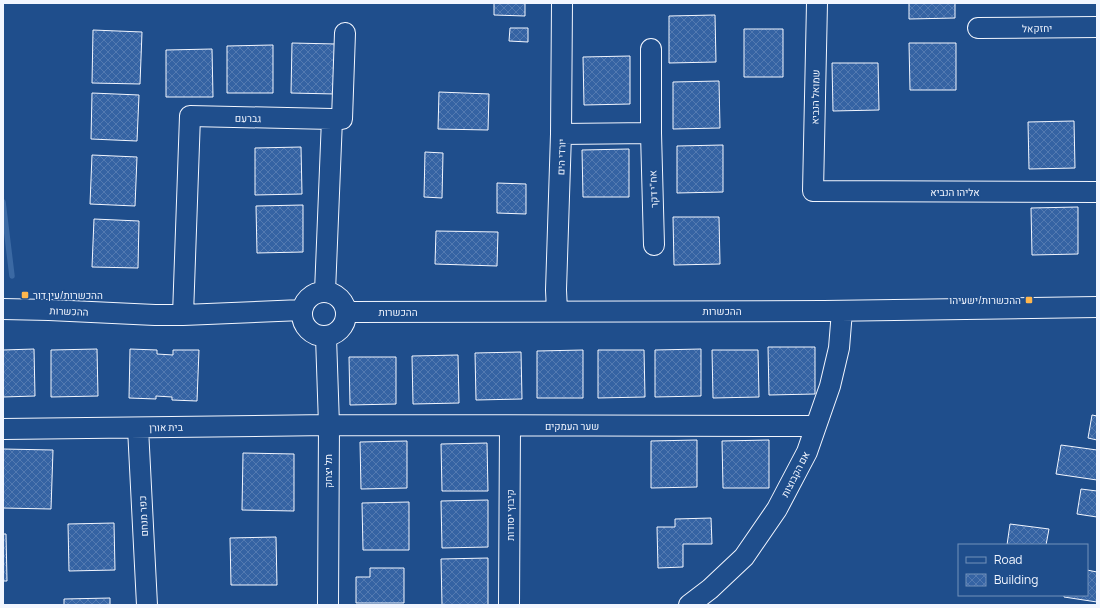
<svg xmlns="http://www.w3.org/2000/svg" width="1100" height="608" font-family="Manrope,Heebo,sans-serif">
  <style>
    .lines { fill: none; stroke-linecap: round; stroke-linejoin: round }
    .stream { stroke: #3b69a3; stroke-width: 5.5 }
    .building { fill: url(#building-cross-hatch); stroke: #f2f6ff }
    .minor-casing { stroke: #f2f6ff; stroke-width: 22 }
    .minor { stroke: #1f4e8c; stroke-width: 20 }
    .poi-dot { fill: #ffb74d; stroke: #1f4e8c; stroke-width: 1.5 }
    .labels { text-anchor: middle; stroke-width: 3; stroke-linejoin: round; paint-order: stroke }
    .street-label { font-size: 10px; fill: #f2f6ff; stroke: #1f4e8c }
    .poi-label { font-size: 10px; fill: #f2f6ff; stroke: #1f4e8c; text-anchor: start }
  </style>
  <defs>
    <pattern id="building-cross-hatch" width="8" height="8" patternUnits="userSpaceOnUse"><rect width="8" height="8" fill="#3563a3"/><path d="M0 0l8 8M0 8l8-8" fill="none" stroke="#537ab1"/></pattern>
  </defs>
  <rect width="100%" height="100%" fill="#1f4e8c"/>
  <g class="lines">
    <path class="stream" d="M3,202L12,276"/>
  </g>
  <path class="building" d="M494,3H525V16L494,15Z
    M909,3H955V18L909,19Z
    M715,15L716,62L669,63V16Z
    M510,28H528V42L509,41Z
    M744,29H783V77H744Z
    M93,30L142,32L140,84L92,83Z
    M292,43L336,44L335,94L291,93Z
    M909,43H956V90H910Z
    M273,45V93H227V46Z
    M212,49L213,97H166V50Z
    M630,56V104L584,105L583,57Z
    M832,63H878L879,110L833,111Z
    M719,81L720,128L673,129V82Z
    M439,92L489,94L488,130L438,129Z
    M92,93L139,95L137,141L91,139Z
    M1074,121L1075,168L1029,169L1028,122Z
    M723,145V192L677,193V146Z
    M301,147L302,194L255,195V148Z
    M629,149V197H583L582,150Z
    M425,152L443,153L442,198L424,197Z
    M92,155L137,157L135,206L90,204Z
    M497,183L526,184V214L497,213Z
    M303,205V252L257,253L256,206Z
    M1078,207V254L1032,255L1031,208Z
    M673,217H719L720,264L674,265Z
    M94,219L139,221L138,268L92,267Z
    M436,231L498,232L497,266L435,264Z
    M768,347H815V394L769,395Z
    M34,349L35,396L3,397V350Z
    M97,349L98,396L51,397V350Z
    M130,349L157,350V354L173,355V350H199L197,401L172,400V397L156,396V399L129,398Z
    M701,349V396L655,397V350Z
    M583,350V398H537V351Z
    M598,350H644L645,397L598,398Z
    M712,350H758L759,397L713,398Z
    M521,352L522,399L476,400L475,353Z
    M458,355L459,403L413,404L412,356Z
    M349,357H396V404L350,405Z
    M1092,415L1097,416V440L1088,438Z
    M697,440V487L651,488V441Z
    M769,440V488H723L722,441Z
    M407,441V488L361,489L360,442Z
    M487,443L488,491H442L441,444Z
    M1061,445L1097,450V480L1056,474Z
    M3,449L53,450L51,509L3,508Z
    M243,453L294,454V511L242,510Z
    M1081,489L1097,491V517L1077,514Z
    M488,500V547L442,548L441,501Z
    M409,502V550H363L362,503Z
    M711,518L712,544H683V567L658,568L657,527H675V519Z
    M114,523L115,570L69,571L68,524Z
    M1010,524L1049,529L1046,545H1007Z
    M3,534H6L7,581H3Z
    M276,537L277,585H231L230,538Z
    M488,558V605H442L441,559Z
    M370,568H404V603H356V577H370Z
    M1087,570L1097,572V602L1064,597V595H1087Z
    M110,598V605H64V599Z"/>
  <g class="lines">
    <defs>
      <path id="minor" d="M817,3L813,191L1097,192
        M978,28L1097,27
        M651,49V133
        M332,119H342L345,33
        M561,134L651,133L654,245
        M302 314a22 22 0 1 1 44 0a22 22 0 1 1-44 0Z
        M3,309L49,310L155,315H183L302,310
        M557,311L556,290L561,134L562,3
        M346,312L824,311L1097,307
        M183,315L190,116L332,119L325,292
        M326,337L329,425L328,605
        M138,428L147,605
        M3,429L329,425L816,426
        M509,605L510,426
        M689,605L710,589L744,557L777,509L807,452L830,386L839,348L842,311"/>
    </defs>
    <use href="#minor" class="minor-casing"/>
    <use href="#minor" class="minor"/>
  </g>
  <g class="poi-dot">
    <rect x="21" y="291" width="8" height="8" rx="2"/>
    <rect x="1025" y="296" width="8" height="8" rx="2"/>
  </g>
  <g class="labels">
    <g class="street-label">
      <text transform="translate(1037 28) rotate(-1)" y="4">יחזקאל</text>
      <text transform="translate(815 97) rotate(-89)" y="4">שמואל הנביא</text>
      <text transform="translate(248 118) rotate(1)" y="4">גברעם</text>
      <text transform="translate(561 157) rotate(-88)" y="4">יורדי הים</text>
      <text transform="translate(653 189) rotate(-92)" y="4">אח"י דקר</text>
      <text x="955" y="196">אליהו הנביא</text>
      <text transform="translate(69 311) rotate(2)" y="4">ההכשרות</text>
      <text x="722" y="315">ההכשרות</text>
      <text x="398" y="316">ההכשרות</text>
      <text x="572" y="430">שער העמקים</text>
      <text transform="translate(166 427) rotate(-1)" y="4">בית אורן</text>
      <text transform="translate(328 471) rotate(-90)" y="4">תל יצחק</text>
      <text transform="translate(795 474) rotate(-63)" y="4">אם הקבוצות</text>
      <text transform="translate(510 515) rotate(-90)" y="4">קיבוץ יסודות</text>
      <text transform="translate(143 516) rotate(-93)" y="4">כפר מנחם</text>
    </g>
    <g class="poi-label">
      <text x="33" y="299">ההכשרות/עין דור</text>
      <text x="1021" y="304" text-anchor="end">ההכשרות/ישעיהו</text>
    </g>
  </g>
  <rect width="1100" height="608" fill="none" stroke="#f2f6ff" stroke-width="8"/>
  <rect x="958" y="544" width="130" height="52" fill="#1f4e8c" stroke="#7391ba"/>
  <rect x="966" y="557" width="20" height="6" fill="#1f4e8c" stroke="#7391ba"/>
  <text x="994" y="564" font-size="12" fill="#f2f6ff">Road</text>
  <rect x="966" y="574" width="20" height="12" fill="url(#building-cross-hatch)" stroke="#7391ba"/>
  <text x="994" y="584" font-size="12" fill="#f2f6ff">Building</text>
</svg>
